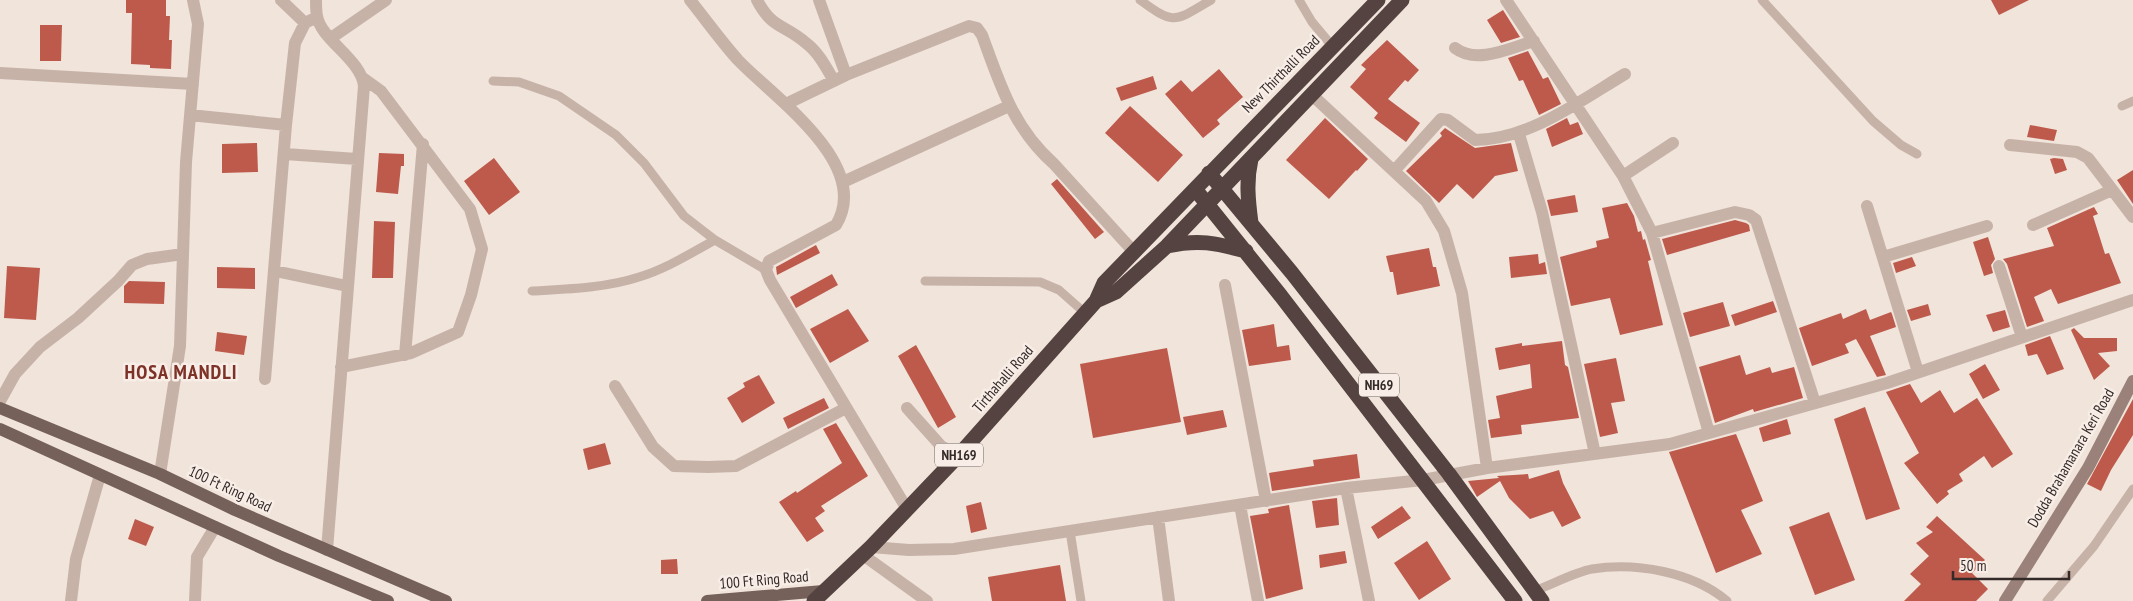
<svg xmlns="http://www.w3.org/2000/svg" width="2133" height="601" font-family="'PT Sans Narrow',sans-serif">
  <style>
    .building { fill: #bd5a4c }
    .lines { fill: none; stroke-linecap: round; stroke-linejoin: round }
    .lane { stroke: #c7b2a8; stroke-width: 9 }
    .street { stroke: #c7b2a8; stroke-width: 12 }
    .secondary { stroke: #9a827a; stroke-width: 12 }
    .primary { stroke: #75605a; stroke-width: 12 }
    .highway { stroke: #544340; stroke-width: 15 }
    .labels { text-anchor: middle; stroke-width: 5; stroke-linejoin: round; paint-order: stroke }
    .shield { fill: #f8eee7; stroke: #6f6561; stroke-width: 1 }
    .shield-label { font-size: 14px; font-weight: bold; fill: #342a28 }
    .street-label { font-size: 15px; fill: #342a28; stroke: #f8eee7 }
    .district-label { font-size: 20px; font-weight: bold; letter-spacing: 1px; fill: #7d3127; stroke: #f8eee7 }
  </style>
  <rect width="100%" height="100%" fill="#f0e4db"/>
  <path class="building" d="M126,0H166V16H170L169,40H172L171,69L150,68V65L131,64L132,13H126Z
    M1991,0H2029L1999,15Z
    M1503,10L1520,37L1501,43L1487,20Z
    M40,25H62L61,61H40Z
    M1387,40L1419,70L1408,82L1405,80L1388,99L1420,123L1406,142L1374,118L1378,113L1350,87L1366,69L1361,65Z
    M1528,51L1543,79L1548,77L1550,81L1561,104L1539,115L1523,80L1519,81L1508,58Z
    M1219,69L1243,97L1217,120L1220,124L1203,138L1165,94L1181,80L1192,92Z
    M1153,76L1157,89L1121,101L1116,88Z
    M1130,106L1183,155L1158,182L1105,133Z
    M1325,118L1368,159L1357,171L1356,170L1329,199L1286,160Z
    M1567,118L1570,125L1578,122L1583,134L1552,147L1546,129Z
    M2030,125L2057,130L2054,141L2027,137Z
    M1445,128L1475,148L1511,143L1518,171L1495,176L1473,199L1457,184L1439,203L1406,171L1442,136L1440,133Z
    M257,143L258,172L222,173V144Z
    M379,153L404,154V166H401L398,194L376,192Z
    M494,158L520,192L489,215L464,181Z
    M2054,158L2063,159L2067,170L2055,174L2050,159Z
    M2133,170V204L2117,180Z
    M1057,179L1104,232L1095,239L1051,184Z
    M1575,195L1578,212L1551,216L1547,200Z
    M1627,203L1634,216L1638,232L1641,231L1643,240L1645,239L1651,260L1648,261L1663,325L1620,335L1610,298L1571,306L1560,257L1597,247L1596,241L1609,238L1602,208Z
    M2094,207L2098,214L2093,216L2105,254L2109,253L2121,283L2058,304L2051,289L2034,297L2044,321L2027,327L2007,264L2003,259L2054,246L2047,228Z
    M1735,220L1746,223L1749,225L1750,231L1667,255L1662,239Z
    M374,221L395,222L393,278H372Z
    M1988,237L1995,259L1991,265L1993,273L1984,276L1973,242Z
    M816,245L820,253L777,275L776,267Z
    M1429,248L1433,267H1436L1440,286L1397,295L1393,272H1390L1386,256Z
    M1538,254L1539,264L1545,262L1547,274L1511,278L1509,257Z
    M1912,257L1916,266L1896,273L1893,263Z
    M7,266L40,268L36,320L4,318Z
    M217,267L255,268V289L217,288Z
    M832,274L838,285L796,308L790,297Z
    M129,281L165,282L164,304L124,303V286Z
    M1773,301L1777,312L1735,326L1731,315Z
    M1723,302L1730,326L1690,337L1683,313Z
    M1928,304L1931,315L1911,321L1907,310Z
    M848,309L869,341L830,363L810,329Z
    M1866,309L1870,320L1891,312L1892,314L1896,327L1870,336L1886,375L1877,377L1856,339L1845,344L1849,353L1812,366L1799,328L1841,313L1843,319Z
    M2005,310L2010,327L1993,332L1986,315Z
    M1274,324L1277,347L1289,345L1291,360L1249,366L1242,330Z
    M2074,328L2084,338H2117V351L2098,353L2110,366L2094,380L2071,330Z
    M217,332L247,336L244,355L215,351Z
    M2050,336L2064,369L2047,375L2037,354L2028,356L2025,345Z
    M1562,341L1565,365L1568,367L1579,418L1521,425L1522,434L1491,438L1488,420L1500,418L1496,396L1532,388L1530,364L1499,370L1495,348L1522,343V346Z
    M916,345L956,417L938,428L898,356Z
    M1167,348L1181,422L1093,438L1080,364Z
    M1740,355L1746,375L1770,367L1772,373L1794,367L1803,398L1754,412L1753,409L1715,423L1699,367Z
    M1616,358L1625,401L1611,403L1618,433L1600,437L1584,364Z
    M1985,364L2000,390L1983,399L1969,374Z
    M759,375L775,403L742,423L727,398L745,387L743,383Z
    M1910,384L1921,403L1940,390L1954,413L1977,398L2013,454L1992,468L1984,456L1959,474L1963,481L1947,491L1949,494L1937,504L1904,463L1919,453L1886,392Z
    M824,398L829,408L788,429L783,418Z
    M2133,399V435L2111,470L2101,491L2087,484Z
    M1865,407L1900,509L1866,520L1834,419Z
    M1223,410L1227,427L1187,435L1183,417Z
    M1787,419L1791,434L1763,442L1759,428Z
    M836,423L868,476L821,506L825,511L815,518L824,531L807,542L779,502L796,491L797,493L842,463L823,429Z
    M1736,434L1763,501L1741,510L1762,554L1716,573L1669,452Z
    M605,443L611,464L588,470L583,449Z
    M1357,454L1360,478L1272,491L1269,473L1314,466L1313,460Z
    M1559,470L1563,483L1581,518L1562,527L1553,511L1530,519L1509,498L1500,481L1477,497L1468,481L1499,478L1497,476L1528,474L1529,479Z
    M1337,498L1339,525L1316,528L1312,501Z
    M981,502L987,529L971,533L966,506Z
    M1289,505L1303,589L1266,599L1250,516L1269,513L1268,509Z
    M1402,506L1411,518L1378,539L1371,527Z
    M1829,512L1855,580L1815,595L1789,527Z
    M1937,516L1985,560L1972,573L1988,589L1976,601H1904L1921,584L1910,574L1929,556L1916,543L1933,532L1926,527Z
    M135,519L154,527L146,546L128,539Z
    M1427,541L1451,579L1419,600L1394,563Z
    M1345,551L1347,563L1320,568L1319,555Z
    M677,559L678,574H661V560Z
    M1060,565L1066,601H992L988,577Z"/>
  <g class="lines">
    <path class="lane" d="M1140,0C1175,26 1175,21 1211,0
      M1299,0L1312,22L1333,47
      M1762,0L1873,121L1901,145L1917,154
      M493,81L519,82L559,96L616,135L644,163L684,216L715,240L766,270
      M2122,106L2133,101
      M925,281L1040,282L1059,290L1085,313
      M532,291C567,289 606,288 639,277C666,269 691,253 715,240
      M1070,531L1081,601
      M1534,591C1551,585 1575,572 1592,569C1636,562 1693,572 1727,601
      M2047,601L2094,546L2133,489"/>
    <path class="street" d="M281,0L305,23
      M316,0C316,5 316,11 317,16C321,40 361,59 364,86L327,550
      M690,0C706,20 721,41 738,60C773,97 873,164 836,225L769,261L766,270L770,280L907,509
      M757,0C772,29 784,24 806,43C819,53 826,67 834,81
      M819,0L846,75
      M1506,0L1623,176L1652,233L1709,433
      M331,38L386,0
      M1455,48C1477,65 1510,48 1534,41
      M0,73L193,84
      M1311,94L1426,201L1444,231L1462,293L1487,468
      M786,104L846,75L969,26L977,28L982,35C1000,84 1013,128 1054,164L1134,252
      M190,115L286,125
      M1519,134L1542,212L1595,454
      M2010,145L2077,152L2088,158L2133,217
      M285,154L357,159
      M1394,171L1441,119L1448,120L1475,140C1528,140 1580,101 1625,74
      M1623,176L1673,143
      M843,182L1009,106
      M1867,206L1918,372
      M2033,225L2112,190
      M1652,233L1735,212L1749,215L1756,220L1815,403
      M1883,257L1987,226
      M1999,266L2022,337
      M275,271L347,286
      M1225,285L1266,501
      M405,355L423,144
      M341,367L411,353L458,332L471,295L482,249L470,209L381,91L363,78
      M265,379L286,125L295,43L305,23L317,17
      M615,386L653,447L674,466L708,467L736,466L846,408
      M0,401L15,374L40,347L78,318L118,281L132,265L147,259L183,254
      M907,408L941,446L958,456
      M160,474L180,346L186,162L198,24L193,0
      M1346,488L1369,601
      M1240,505L1258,601
      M1158,517L1169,601
      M871,547L909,550L954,549L1346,488L1423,480L1487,468L1670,444L1887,383L2133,300
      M863,555L927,601
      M71,601L76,559L100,475
      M195,601L197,557L215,527"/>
    <path class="secondary" d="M2005,601L2088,468L2133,381"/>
    <path class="primary" d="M0,408L160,474L235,510L446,601
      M0,429L279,556L388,601
      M707,601L823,591"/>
    <path class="highway" d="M1209,173L1292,273L1449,474L1542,601
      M1195,189L1281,296L1515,601
      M1251,223C1248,200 1246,181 1251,159
      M1167,246C1199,239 1215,243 1246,251
      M1096,301L1116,292L1167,246L1402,0
      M814,601L871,547L958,456L1096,301L1104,283L1378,0"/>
  </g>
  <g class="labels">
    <g class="shield">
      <rect x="1359" y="373.5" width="40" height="23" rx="4"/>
      <rect x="935" y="443.5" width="48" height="23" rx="4"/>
    </g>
    <g class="shield-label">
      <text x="1379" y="390">NH69</text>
      <text x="959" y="460">NH169</text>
    </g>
    <g class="street-label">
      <text transform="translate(1281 74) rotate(-45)" y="5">New Thirthalli Road</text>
      <text transform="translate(1003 379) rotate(-49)" y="5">Tirthahalli Road</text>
      <text transform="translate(2071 458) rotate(-60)" y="5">Dodda Brahamanara Keri Road</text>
      <text transform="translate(230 489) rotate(25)" y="5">100 Ft Ring Road</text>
      <text transform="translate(764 580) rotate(-5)" y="5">100 Ft Ring Road</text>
    </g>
    <g class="district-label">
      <text x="181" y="379">HOSA MANDLI</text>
    </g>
  </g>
  <path d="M1953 571v8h116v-8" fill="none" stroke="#342a28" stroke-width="2.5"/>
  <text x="1960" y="571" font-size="15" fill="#342a28" stroke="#f8eee7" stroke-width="4" paint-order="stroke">50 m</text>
</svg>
